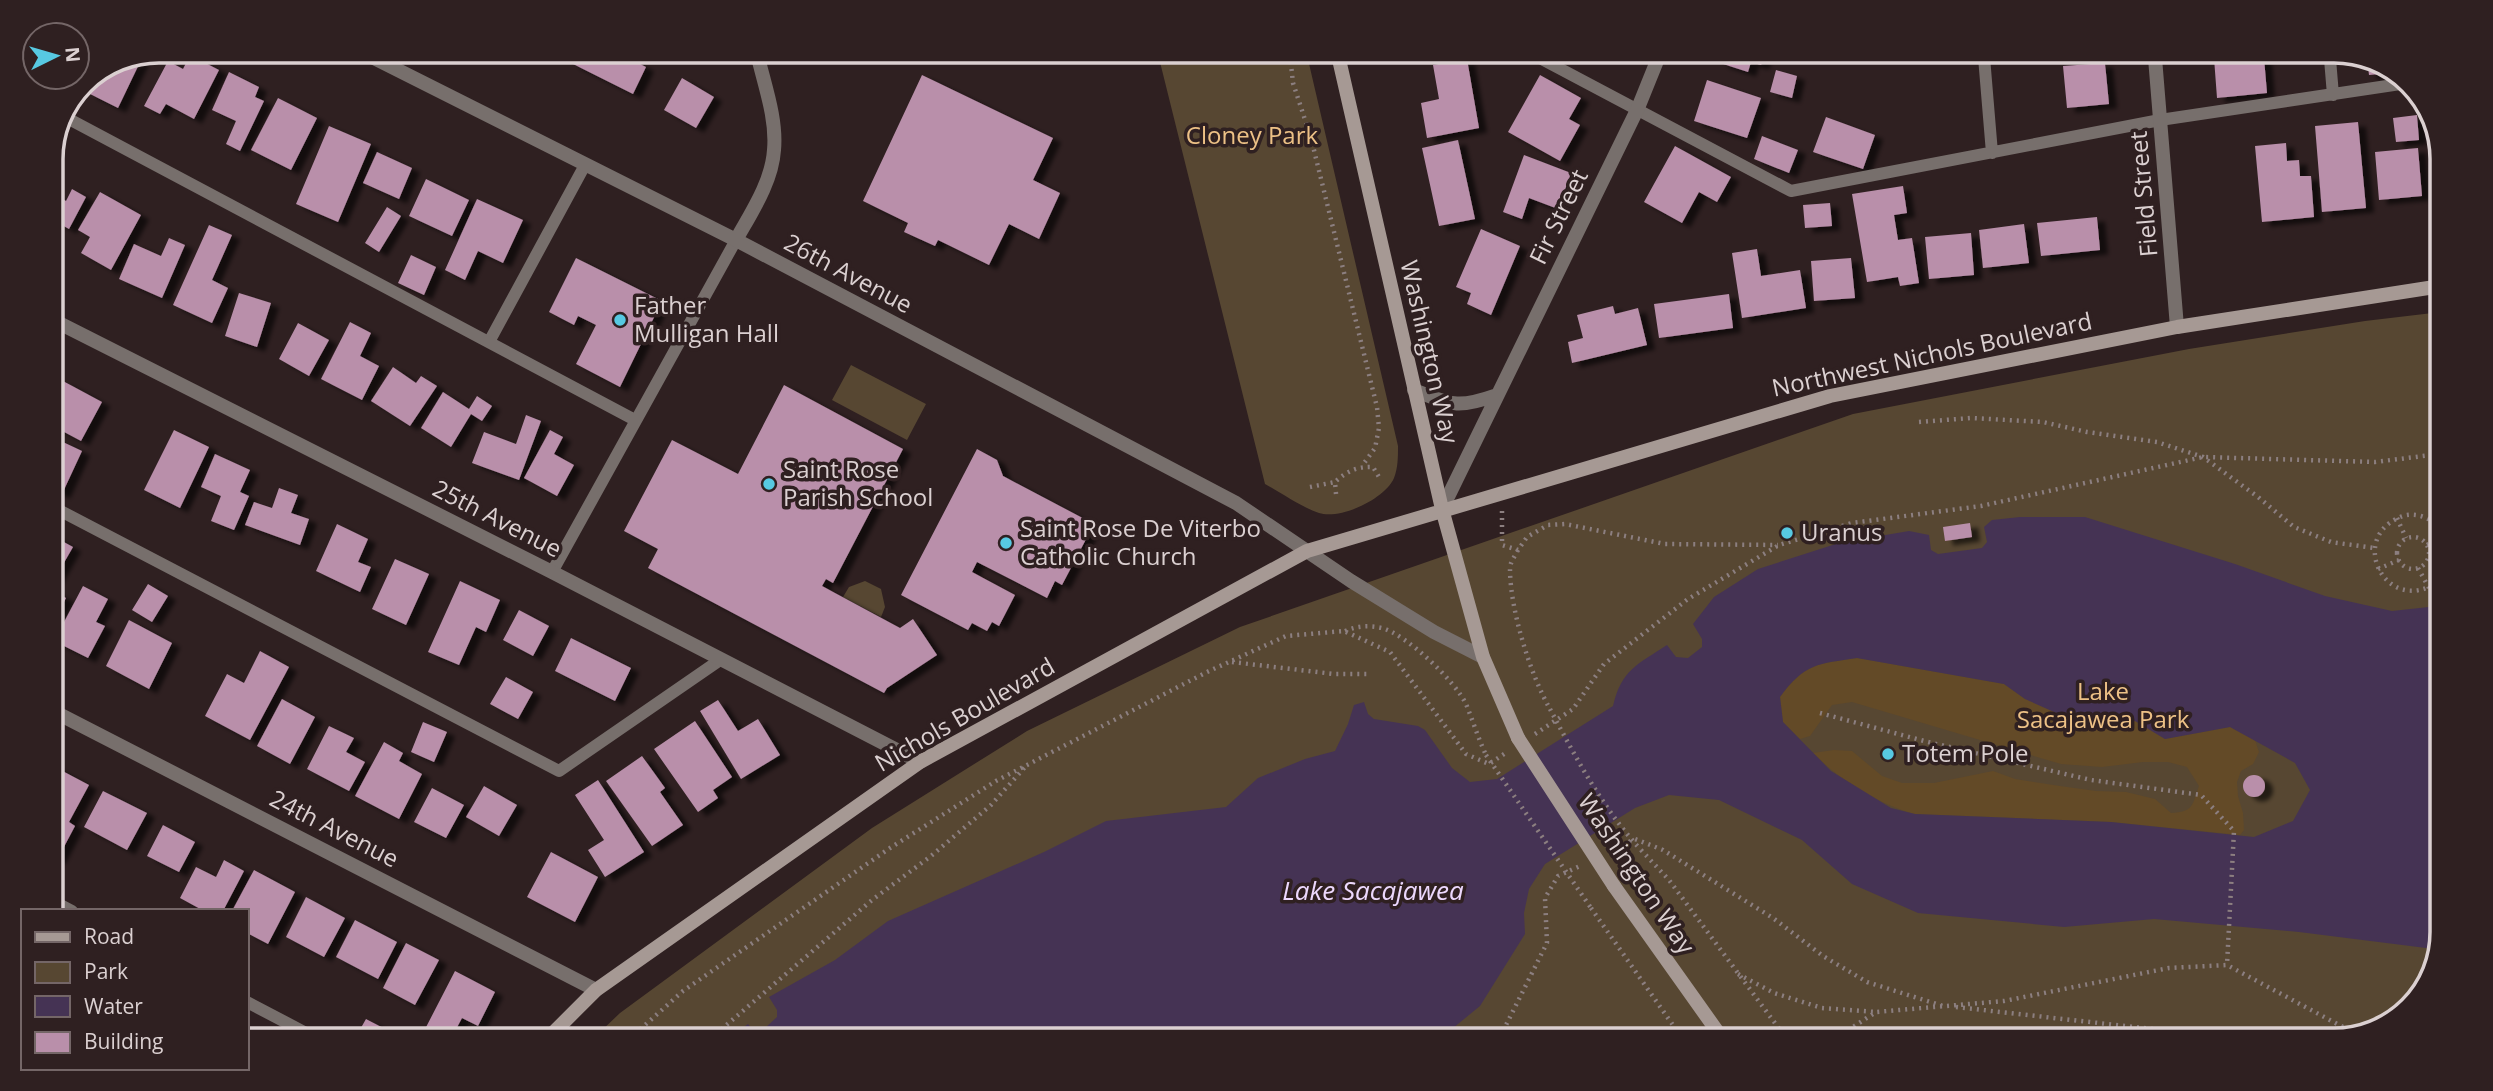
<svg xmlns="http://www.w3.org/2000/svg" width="2493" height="1091" font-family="'Open Sans',sans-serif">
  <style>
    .green { fill: #574732 }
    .forest { fill: #634a27 }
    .water { fill: #453354; fill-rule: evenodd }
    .building { fill: #b98faa; filter: url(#shadow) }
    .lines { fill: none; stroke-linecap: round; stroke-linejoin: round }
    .path { stroke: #8c7f80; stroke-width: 4.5; stroke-dasharray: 2 5; stroke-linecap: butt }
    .service { stroke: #776f6c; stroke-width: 12 }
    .minor { stroke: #776f6c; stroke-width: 14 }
    .secondary { stroke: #a69994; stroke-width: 14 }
    .path-bridge { stroke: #8c7f80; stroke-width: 4.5; stroke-dasharray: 2 5; stroke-linecap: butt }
    .secondary-bridge { stroke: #a69994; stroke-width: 14 }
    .poi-dot { fill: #57c9e2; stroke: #2f2021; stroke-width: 2.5 }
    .labels { text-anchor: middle; stroke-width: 7; stroke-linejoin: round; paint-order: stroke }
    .park-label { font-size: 24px; fill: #edc186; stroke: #2f2021 }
    .street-label { font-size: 24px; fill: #dbd0d1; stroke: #2f2021 }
    .poi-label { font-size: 24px; fill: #dbd0d1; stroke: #2f2021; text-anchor: start }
    .water-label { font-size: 26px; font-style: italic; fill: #ecd8fd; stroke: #2f2021 }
    .rim { fill: none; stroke: #dbd0d1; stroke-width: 3.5 }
  </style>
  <defs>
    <filter id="shadow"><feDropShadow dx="8" dy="4.5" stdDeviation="2" flood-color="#0009"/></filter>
  </defs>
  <rect width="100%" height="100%" fill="#2f2021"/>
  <path class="green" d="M1158,54L1307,55L1398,446C1398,457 1398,468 1394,478C1385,499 1340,520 1319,513C1301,507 1282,493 1265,484Z
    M2441,312L2434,973L2394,1022L2334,1040L598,1034L620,1013L872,828L1027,731L1240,627L1853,414L2189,349L2365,321Z
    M851,365L926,404L907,440L832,400Z
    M865,581L881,589L885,607L881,617L843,597L849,587Z"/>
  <path class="forest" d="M1857,658L2004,684L2025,699L2100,720L2135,721L2165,739L2230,727L2255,740L2259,752L2253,764L2241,771L2237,782L2238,796L2243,813L2244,830L2240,835L2111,822L1915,814C1878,804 1841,781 1813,753L1834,750L1852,751L1882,776L1902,783H1934L1993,771L2015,779L2060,786L2096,791L2126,792L2155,799L2171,813C2194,812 2192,805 2199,786L2187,767L2168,762H2143L2102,767L2061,764L1852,702L1832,705L1810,736L1800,739L1783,722L1780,697C1805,663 1818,664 1857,658Z"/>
  <path class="water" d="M2020,517H2085L2235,564L2325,596L2392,611L2438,606L2434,949L2299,932L2154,919L2064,927L1918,913L1852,884L1802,840L1719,800L1669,795L1635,808L1545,864L1529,889L1524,913L1525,934L1480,1006L1447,1033L1425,1037L735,1034L748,1024L753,1030L764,1029L777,1017V1010L769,997L835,960L888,921L1044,852L1106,821L1226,807L1258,778L1305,759L1335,751L1348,724L1354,705L1364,702L1368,714L1374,719L1418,726L1425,730L1452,768L1470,782L1497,779L1613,706C1622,669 1637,665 1667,645L1676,657L1688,658L1702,647V639L1693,624L1714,597L1758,569L1839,543L1909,531L1929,535L1931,550L1938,554L1982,548L1987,542L1984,527L1992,520ZM1857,658L2004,684L2025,699L2063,716L2135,721L2165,739L2230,727L2295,763L2310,790L2293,821L2254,837L2111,822L1915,814L1891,808L1831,771L1783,722L1780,697C1805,663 1818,664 1857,658Z"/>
  <path class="building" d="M576,52H617L646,67L633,94L571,63Z
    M190,55L219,70L194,119L166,104L160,114L144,106L168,61L183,69Z
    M1722,56L1764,57L1761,65L1751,62L1748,72L1720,63Z
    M142,58L118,108L88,93L96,77Z
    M2214,58H2264L2267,93L2217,98Z
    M1467,59L1479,128L1427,138L1421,103L1439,99L1433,65Z
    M2367,59H2375L2393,73L2369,75Z
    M2105,63L2109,104L2067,108L2063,66Z
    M1776,70L1797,76L1792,98L1770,92Z
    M229,72L259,87L255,97L264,101L240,151L226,144L236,121L212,110Z
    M922,75L1053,138L1033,180L1060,193L1039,239L1009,224L989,265L938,240L935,246L904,232L908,223L863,201Z
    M1540,75L1581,98L1569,119L1580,125L1560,161L1508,132Z
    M682,78L714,97L696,128L664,110Z
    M1707,80L1761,98L1747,138L1694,121Z
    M278,98L317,118L291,170L251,150Z
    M2417,115L2419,140L2396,142L2393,118Z
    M1826,117L1875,135L1863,169L1813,152Z
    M2358,122L2366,208L2322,212L2315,126Z
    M329,126L371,144L338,222L296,204Z
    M2432,126L2442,153V198L2437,199Z
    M1762,136L1798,150L1789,173L1754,159Z
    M1458,140L1475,219L1439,226L1422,148Z
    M2286,143L2287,161L2299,160L2300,176H2311L2314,217L2262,222L2255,146Z
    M1675,146L1731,177L1717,202L1699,192L1682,223L1644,202Z
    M2418,148L2422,196L2379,200L2375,152Z
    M377,152L412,168L399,199L363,183Z
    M1524,155L1571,173L1558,209L1529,198L1522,219L1503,212Z
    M426,179L469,200L452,236L409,216Z
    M1903,186L1907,213L1894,215L1898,240L1912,238L1919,283L1900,286L1898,277L1867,282L1852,194Z
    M72,189L86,197L69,229L53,220L51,224V192L66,201Z
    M100,192L141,215L111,270L81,253L90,237L78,230Z
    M477,199L523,220L503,263L478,251L465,280L445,270Z
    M1830,203L1832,226L1805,228L1803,205Z
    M387,207L401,216L379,252L365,243Z
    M2097,217L2100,250L2041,256L2037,223Z
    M2024,224L2029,263L1983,268L1979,230Z
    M209,225L232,235L212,280L228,288L212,323L173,305Z
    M1481,229L1520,246L1491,315L1467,304L1471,293L1456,287Z
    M1971,233L1974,275L1929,279L1925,237Z
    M169,238L185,245L162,298L119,279L134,244L161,256Z
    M1757,249L1761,276L1800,270L1806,308L1742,318L1732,253Z
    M411,255L436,267L424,295L398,283Z
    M576,258L662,301L620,387L576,364L596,325L578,316L574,325L549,312Z
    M1851,258L1855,298L1814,301L1811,261Z
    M239,293L271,303L257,347L225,336Z
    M1729,294L1733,328L1659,338L1654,304Z
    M1613,306L1615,314L1638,308L1647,345L1572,363L1568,342L1583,338L1577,315Z
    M350,322L371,333L360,356L379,366L362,400L321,379Z
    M298,323L329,340L309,376L279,359Z
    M393,367L416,383L421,376L437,386L410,426L371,401Z
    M63,381L102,402L81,441L51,425V402Z
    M784,385L903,449L833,583L826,579L822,586L900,628L913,619L937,655L887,688L884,693L648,568L658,549L624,531L672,440L738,474Z
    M443,392L469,409L477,396L492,406L482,421L471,414L451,447L421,428Z
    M526,415L541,421L519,480L472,463L484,432L516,444Z
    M174,430L209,447L180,508L144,490Z
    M550,430L563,437L554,454L574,465L557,496L524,478Z
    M63,442L82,451L62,494L51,489V467Z
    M977,449L997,460L1003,476L1094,524L1062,585L1055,581L1047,598L977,562L972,572L1015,595L999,626L992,622L987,631L972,623L968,630L901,595Z
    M215,454L250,470L240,492L249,496L234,530L211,521L221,496L201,487Z
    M279,488L298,495L291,513L309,519L300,545L245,525L254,502L272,508Z
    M1970,523L1972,537L1945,541L1943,527Z
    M337,524L368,539L358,562L371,567L360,592L316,571Z
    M51,535L73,547L54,580L51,578Z
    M395,559L429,574L406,625L372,609Z
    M460,581L500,600L486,632L476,627L459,665L428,652Z
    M148,584L168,596L152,622L132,610Z
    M83,586L108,599L96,622L105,626L88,658L54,641Z
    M51,590L66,598L51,626Z
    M519,610L549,626L533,656L503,640Z
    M129,620L172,643L149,689L106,666Z
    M571,638L631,668L615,701L555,671Z
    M260,651L289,667L250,740L205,716L227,674L244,683Z
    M506,677L533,692L518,719L490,704Z
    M282,699L315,717L290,764L257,746Z
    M718,700L738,731L758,719L780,755L741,779L700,711Z
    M695,721L732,777L713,790L718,798L698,812L654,749Z
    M423,722L447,732L434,762L411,752Z
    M329,726L354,738L346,752L365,762L349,791L307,769Z
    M384,742L403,753L399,761L422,774L399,819L355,796Z
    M642,756L665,788L660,792L683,825L652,846L606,781Z
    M55,767L89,785L69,822L75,826L57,860L51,857V774Z
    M2243 786a11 11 0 1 1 22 0a11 11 0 1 1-22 0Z
    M598,780L644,852L605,877L588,850L604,840L575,795Z
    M484,786L517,805L499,836L466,817Z
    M432,788L464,805L446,838L414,822Z
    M103,791L147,813L127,850L84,827Z
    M163,825L195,842L179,872L147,856Z
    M551,852L598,877L575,922L527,897Z
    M224,860L244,871L223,911H204L180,898L196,867L216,877Z
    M254,870L295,892L268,944L247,933V911H232Z
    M306,897L345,918L324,957L286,937Z
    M355,920L397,942L378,979L336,957Z
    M406,943L439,960L415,1005L383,988Z
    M455,971L495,992L478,1026L462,1018L454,1033H423Z
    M366,1019L387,1030L385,1033H358Z"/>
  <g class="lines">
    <path class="path" d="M1290,55L1293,83L1311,138L1377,407L1379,428L1375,448L1362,466
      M1919,422L1971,418L2043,422L2087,432L2157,442L2203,457L2258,497L2294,527L2331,542L2374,548
      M1310,487L1335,482
      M1336,494L1335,482C1346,472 1357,466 1373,467L1379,477
      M1502,511V545L1518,550L1527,537L1548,525L1565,524L1665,544L1778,545
      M2397,518L2406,538
      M2397 553a16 16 0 1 1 32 0a16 16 0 1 1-32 0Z
      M2427,545L2438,539
      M1518,550C1515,556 1510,562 1510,569C1510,609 1530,674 1550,709
      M2418,568L2429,588
      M2378,569L2399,560
      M2438,582C2387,616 2348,541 2398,518C2412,511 2426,516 2438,525
      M1345,631C1357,626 1369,625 1382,628C1407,635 1455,681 1466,704C1473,721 1478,738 1486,755
      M1232,662L1334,674H1367
      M1820,713L1928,742L2091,780L2201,795L2234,831L2227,965
      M1535,734L1573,709L1604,664L1688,599L1779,545L1852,523L1981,506L2203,457L2375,462L2439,454
      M1641,850L1669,880L1786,1038
      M1610,851L1635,839L1663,850L1773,918L1823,956L1867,982L1943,1006
      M1591,908L1682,1038
      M1738,974L1774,993L1822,1008L1876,1012
      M1956,1007L2250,1040
      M635,1034L683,991L890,848L996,781L1207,672L1286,636L1344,631L1390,652L1466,754L1489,764L1507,752
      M716,1034L872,900L931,856L991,805L1025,767
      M1500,1037L1547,943L1545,898L1558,876L1580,866
      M1836,1038L1876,1012L2004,1001L2169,968L2227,965L2356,1034"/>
    <path class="service" d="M1536,56L1791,191L2160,120L2407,83
      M1984,57L1992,153
      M2330,59L2333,95
      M67,118L635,420
      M489,342L585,165
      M51,506L559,771L720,660
      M552,572L736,240
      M51,900L72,911
      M247,1002L306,1033"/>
    <path class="minor" d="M360,51L736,240L1236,503L1351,581L1434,632L1483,657
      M2155,58L2177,327
      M736,240C751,213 772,182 774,150C777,118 764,84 757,53
      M51,319L552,572L920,762
      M1414,390C1452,405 1457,409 1497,395
      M1442,509L1638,108L1659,56
      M51,710L596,990"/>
    <path class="secondary" d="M1338,55L1442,509L1483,657L1518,738
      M1614,886L1722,1038
      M552,1034L596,990L920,762L1307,551L1830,396L2177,327L2441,286"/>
    <path class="path-bridge" d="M1550,709C1576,758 1603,809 1641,850
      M1486,755L1591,908"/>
    <path class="secondary-bridge" d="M1518,738L1614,886"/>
  </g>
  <g class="poi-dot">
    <circle cx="620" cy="320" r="7"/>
    <circle cx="769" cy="484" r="7"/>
    <circle cx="1787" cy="533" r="7"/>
    <circle cx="1006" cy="543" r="7"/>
    <circle cx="1888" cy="754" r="7"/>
  </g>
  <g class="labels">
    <g class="park-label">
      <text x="1252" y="144">Cloney Park</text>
      <text x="2103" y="700">Lake<tspan x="2103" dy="28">Sacajawea Park</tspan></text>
    </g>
    <g class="street-label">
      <text transform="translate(2144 194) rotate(-95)" y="8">Field Street</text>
      <text transform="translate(1559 217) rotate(-64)" y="8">Fir Street</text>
      <text transform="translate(848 274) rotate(28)" y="8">26th Avenue</text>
      <text transform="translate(1429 352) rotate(77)" y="8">Washington Way</text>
      <text transform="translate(1932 355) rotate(-12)" y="8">Northwest Nichols Boulevard</text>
      <text transform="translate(497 519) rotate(27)" y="8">25th Avenue</text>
      <text transform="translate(965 715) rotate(-30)" y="8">Nichols Boulevard</text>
      <text transform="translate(334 829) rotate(27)" y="8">24th Avenue</text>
      <text transform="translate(1636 874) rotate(56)" y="8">Washington Way</text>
    </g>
    <g class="poi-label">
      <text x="634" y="314">Father<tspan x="634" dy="28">Mulligan Hall</tspan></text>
      <text x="783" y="478">Saint Rose<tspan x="783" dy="28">Parish School</tspan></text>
      <text x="1020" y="537">Saint Rose De Viterbo<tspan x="1020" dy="28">Catholic Church</tspan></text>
      <text x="1801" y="541">Uranus</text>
      <text x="1902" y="762">Totem Pole</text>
    </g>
    <g class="water-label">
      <text x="1373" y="900">Lake Sacajawea</text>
    </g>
  </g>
  <path d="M0 0H2493V1091H0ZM159 63H2334A96 96 0 0 1 2430 159V932A96 96 0 0 1 2334 1028H159A96 96 0 0 1 63 932V159A96 96 0 0 1 159 63Z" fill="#2f2021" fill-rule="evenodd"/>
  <path class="rim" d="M159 63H2334A96 96 0 0 1 2430 159V932A96 96 0 0 1 2334 1028H159A96 96 0 0 1 63 932V159A96 96 0 0 1 159 63Z"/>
  <rect x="21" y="909" width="228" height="161" fill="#2f2021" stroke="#746667" stroke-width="2"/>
  <rect x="35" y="932" width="35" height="10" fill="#a69994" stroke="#746667" stroke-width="2"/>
  <text x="84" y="944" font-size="21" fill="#dbd0d1">Road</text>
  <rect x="35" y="962" width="35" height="21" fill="#574732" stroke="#746667" stroke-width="2"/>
  <text x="84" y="979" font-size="21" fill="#dbd0d1">Park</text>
  <rect x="35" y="996" width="35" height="21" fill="#453354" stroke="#746667" stroke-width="2"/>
  <text x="84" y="1014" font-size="21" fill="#dbd0d1">Water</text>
  <rect x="35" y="1032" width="35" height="21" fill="#b98faa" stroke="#746667" stroke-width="2"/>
  <text x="84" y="1049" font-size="21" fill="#dbd0d1">Building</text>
  <g transform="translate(56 56) rotate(85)"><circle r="33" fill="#2f2021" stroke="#746667" stroke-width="2"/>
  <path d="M0-5L12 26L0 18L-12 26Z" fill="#57c9e2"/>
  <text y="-10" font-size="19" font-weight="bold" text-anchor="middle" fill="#dbd0d1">N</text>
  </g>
</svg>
